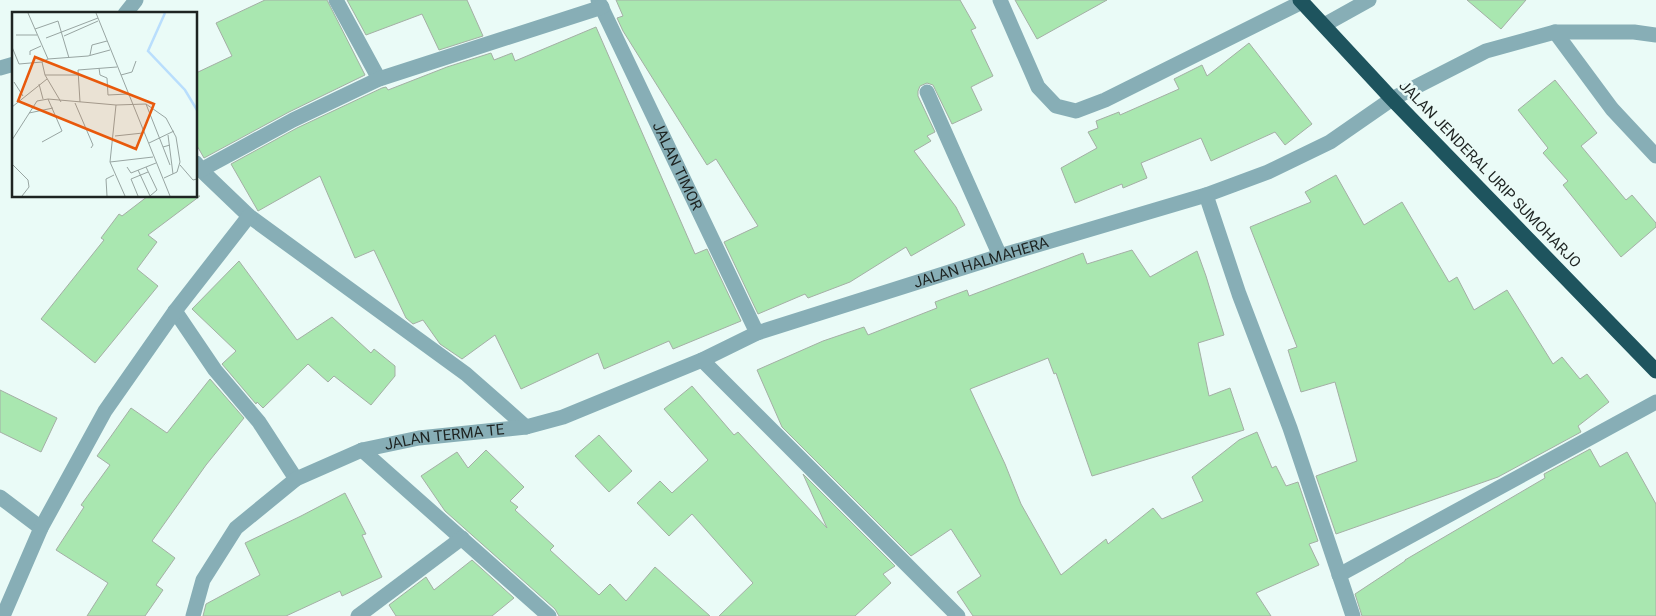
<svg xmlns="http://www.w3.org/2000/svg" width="1656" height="616" font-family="Roboto,sans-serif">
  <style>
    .building { fill: #a9e7b0; stroke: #a4afa5 }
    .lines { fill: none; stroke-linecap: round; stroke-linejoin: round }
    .minor { stroke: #87aeb6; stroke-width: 15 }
    .highway { stroke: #1e545e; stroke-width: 15 }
    .labels { text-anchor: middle; stroke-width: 5; stroke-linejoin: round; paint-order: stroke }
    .street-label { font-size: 15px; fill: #1e2422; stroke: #eafbf7 }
    .inset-river { fill: none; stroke: #b9defd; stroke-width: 2.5 }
    .inset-road { fill: none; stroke: #98a5a2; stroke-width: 1 }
    .view { fill: #e8590c; fill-opacity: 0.15; stroke: #e8590c; stroke-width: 2.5 }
    .inset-edge { fill: none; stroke: #1e2422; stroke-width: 2.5 }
  </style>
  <rect width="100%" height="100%" fill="#eafbf7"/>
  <path class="building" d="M265,0H327L365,75L289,112L204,158L196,144V73L232,56L216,23Z
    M347,0H467L483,36L439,50L422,14L366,35Z
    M616,0H960L976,28L971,30L993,76L971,87L982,110L952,124L933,85L927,83L920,86L918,91V96L935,132L927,136L931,141L914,151L956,207L965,225L911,256L906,247L850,282L808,298L805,294L758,314L724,242L758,226L716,159L707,165L623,31L617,18L623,16Z
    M1015,0H1107L1037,39Z
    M1467,0H1526L1501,29Z
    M596,27L695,254L707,249L741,321L673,349L669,341L604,369L598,353L521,389L495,335L462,359L440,344L423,320L413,324L406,318L374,250L355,258L320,176L258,211L231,164L297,128L382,88L386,87L388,90L447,67L491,53L494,60L512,53L515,61Z
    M1249,43L1312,124L1285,145L1275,132L1211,161L1201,138L1141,163L1147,178L1123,188L1122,184L1075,203L1061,168L1097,148L1088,132L1098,128L1096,121L1119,112L1120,115L1179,89L1174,79L1202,65L1207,76Z
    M1555,80L1597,133L1581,146L1626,200L1632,195L1656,223V227L1621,257L1563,185L1568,181L1543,153L1548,148L1518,110Z
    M1336,175L1364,225L1402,202L1449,282L1457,277L1474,310L1507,290L1553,364L1562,357L1580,379L1587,374L1609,402L1578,426L1581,432L1498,477L1336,534L1316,476L1357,461L1335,382L1301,392L1288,350L1297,347L1250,227L1311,202L1305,192Z
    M148,196H200L148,235L157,242L137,269L158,286L95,363L41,319L104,240L101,238L119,214L122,216Z
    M1132,250L1150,277L1197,251L1206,276L1224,335L1198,343L1209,396L1230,388L1244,430L1092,476L1056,373L1054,374L1048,358L970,389L1005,464L1021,504L1061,575L1106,539L1108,544L1153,508L1162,519L1203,501L1192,477L1239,440L1257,432L1272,468L1276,466L1286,486L1298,482L1318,541L1309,544L1319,565L1256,593L1271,616H973L957,592L981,576L951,529L911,556L782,427L757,370L823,341L864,327L868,335L937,308L935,302L967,290L969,296L1083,253L1087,264Z
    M239,261L297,340L332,317L371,353L374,349L395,366V376L371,405L334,376L328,382L308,364L263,408L257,402L256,404L222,364L236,351L192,309Z
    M210,379L244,418L206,465L152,541L175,558L156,585L163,590L145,616H87L108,583L56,550L84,507L81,505L110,465L97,456L131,408L167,433Z
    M692,386L734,435L738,432L827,528L803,474L895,566L883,574L891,583L855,616H719L753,583L692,514L669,536L637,503L660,481L672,493L708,460L664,409Z
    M0,390L57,418L41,452L0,432Z
    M599,435L632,471L609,492L575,456Z
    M1590,449L1600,467L1627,452L1656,504V616H1362L1355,594L1405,561V560L1545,478L1544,474Z
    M486,450L524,487L510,501L518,507L515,510L554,546L550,550L599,595L610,584L626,601L655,567L710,616H559L555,609L445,511L421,476L457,452L468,468Z
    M345,493L366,534L362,535L382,577L342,596L340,591L286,616H203L206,604L260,575L245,543L301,516Z
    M472,560L514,598L492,616H396L389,605L426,577L434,590Z"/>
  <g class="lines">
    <g class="minor">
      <path d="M336,0L379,79"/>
      <path id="s1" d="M598,0L757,333"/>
      <path d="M1000,0L1038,87L1056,106L1076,111L1105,100L1302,2"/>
      <path d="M125,14L136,0"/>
      <path d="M1324,25L1369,0"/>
      <path d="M1555,32L1612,109L1656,156"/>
      <path d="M0,68L14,64"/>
      <path d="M927,92L1000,256"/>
      <path d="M196,163L201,170L249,216L466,374L526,427"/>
      <path d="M201,170L293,120L379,79L602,7"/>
      <path d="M175,311L215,370L259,422L296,479"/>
      <path d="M702,360L958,616"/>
      <path d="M362,450L549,616"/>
      <path d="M0,497L41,528"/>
      <path d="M1339,575L1656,402"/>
      <path d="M3,616L41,528L105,411L175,311L249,216"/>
      <path id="s2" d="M193,616L203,580L236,528L296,479L362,450L419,438L526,427L563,417L702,360L757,333L1000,256L1206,195"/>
      <path d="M358,616L462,538"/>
      <path d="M1353,616L1290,428L1239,294L1206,195L1268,172L1330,142L1392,99L1486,51L1555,32H1634L1656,35"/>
    </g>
    <path class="highway" d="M1300,0L1392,99L1656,371"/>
  </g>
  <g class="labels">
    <g class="street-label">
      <text dy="5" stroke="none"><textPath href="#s1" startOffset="184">JALAN TIMOR</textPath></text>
      <text transform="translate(1490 174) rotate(46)" y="5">JALAN JENDERAL URIP SUMOHARJO</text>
      <text dy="5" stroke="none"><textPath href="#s2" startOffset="899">JALAN HALMAHERA</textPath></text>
      <text dy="5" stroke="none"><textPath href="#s2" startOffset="332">JALAN TERMA TE</textPath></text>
    </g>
  </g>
  <g transform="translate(12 12)">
    <rect width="185" height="185" fill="#eafbf7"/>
    <path class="inset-river" d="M153,1L136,39L173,78L185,98"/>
    <path class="inset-road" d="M16,1L36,47L76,44L98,38M84,1L158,184M23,17L46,9L57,46M4,23H25M52,24L86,9M34,26L86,6M0,35L7,52L30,50M18,43V39L29,34M78,43L80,33L95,29M36,47L30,50L33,63L49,90M87,56L88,63L95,66L96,83L116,82M33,63H66M109,63L120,60L124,49M2,70L11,84M27,72L31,87M68,90L66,58L105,55M63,91L81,133L79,136M134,92L151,135L158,133M0,95L35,67M17,101L41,96M156,123L161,162M103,124L131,121M0,128L25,89L36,87L104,93M30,130L50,119L36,87M137,131L162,119M151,135L158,153M98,150L141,145M0,152L16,168L17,175L10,184M168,153L181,168L185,167M115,155L119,161L144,151M134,155L145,178L138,184M126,158L138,184M95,184L94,167L102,163M113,184L98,150L104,93L134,92L154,106L164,125L168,150L165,160L152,166M126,184L119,167L136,160"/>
    <path class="view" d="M23,45L142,92L124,137L6,89Z"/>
    <rect width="185" height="185" class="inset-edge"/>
  </g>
</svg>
